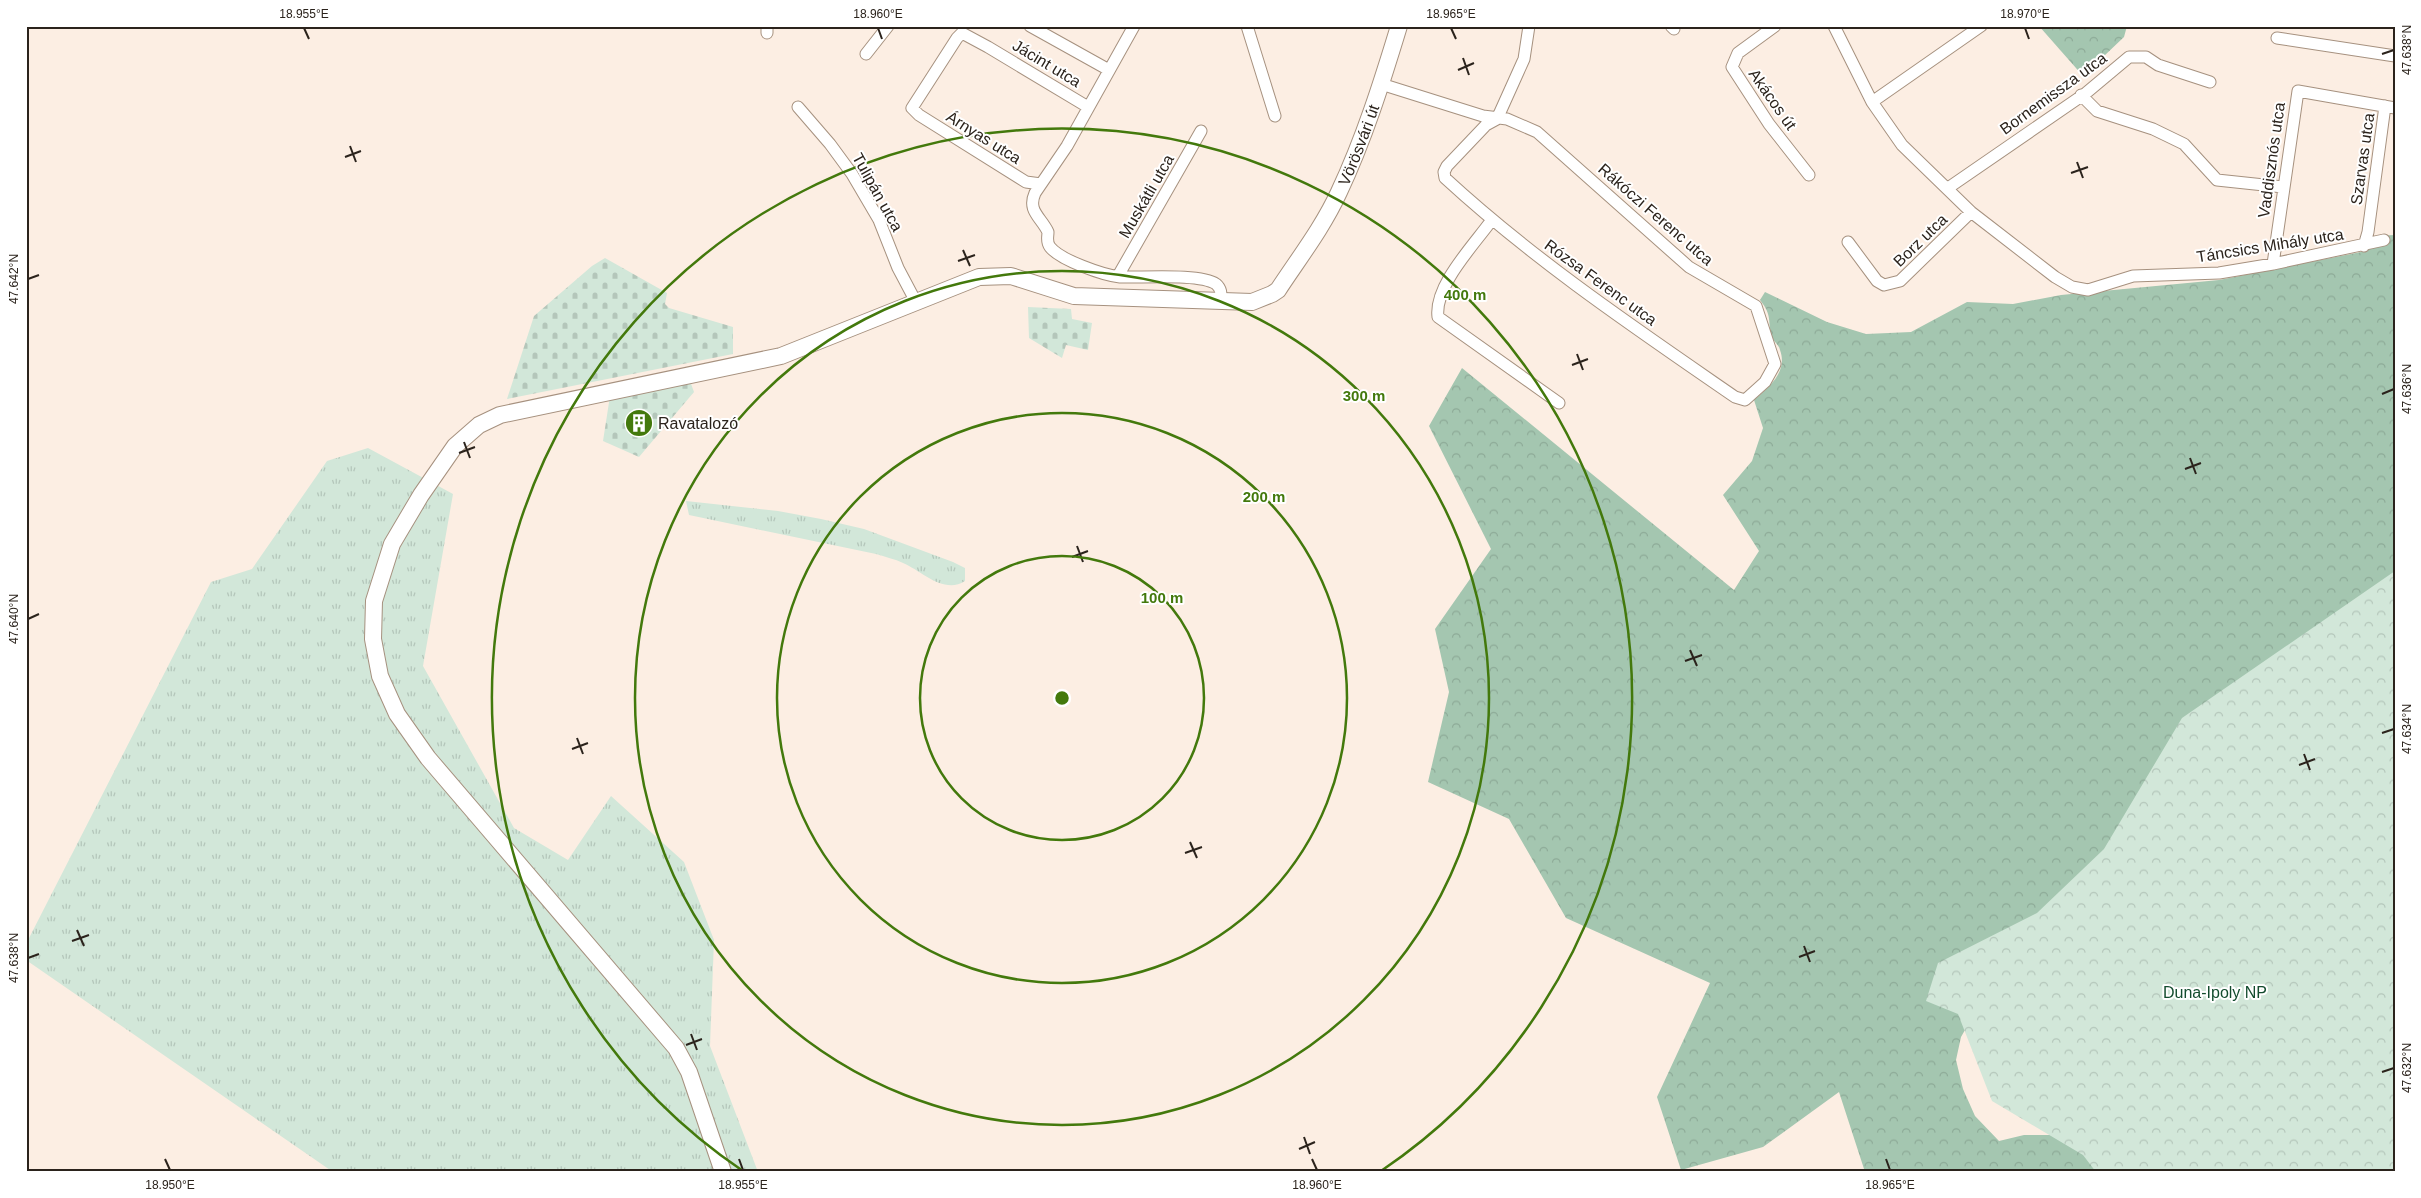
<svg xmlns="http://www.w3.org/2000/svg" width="2421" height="1198" font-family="Helvetica,sans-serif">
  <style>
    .grass { fill: url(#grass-tufts) }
    .forest { fill: url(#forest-crowns); fill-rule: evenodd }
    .cemetery { fill: url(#cemetery-stones) }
    .park { fill: url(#park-crowns) }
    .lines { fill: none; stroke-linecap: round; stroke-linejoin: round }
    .street-casing { stroke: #a6917f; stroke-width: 13 }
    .secondary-casing { stroke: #a6917f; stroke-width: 18 }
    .street { stroke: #fff; stroke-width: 11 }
    .secondary { stroke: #fff; stroke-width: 16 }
    .ticks { fill: none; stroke: #2b231c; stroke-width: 2 }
    .ring { fill: none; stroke: #43790c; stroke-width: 2.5 }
    .labels { text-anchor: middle; stroke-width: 4; stroke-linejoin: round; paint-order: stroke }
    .street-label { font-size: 16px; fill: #2b231c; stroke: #fff }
    .poi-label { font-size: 16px; fill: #2b231c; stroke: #fff; text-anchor: start }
    .park-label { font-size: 16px; fill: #134c2e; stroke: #fff }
    .centre { fill: #43790c; stroke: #fff; stroke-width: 2.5 }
    .ring-label { font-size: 15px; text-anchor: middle; font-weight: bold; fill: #43790c; stroke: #fff; stroke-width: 4; stroke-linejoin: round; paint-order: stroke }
    .neatline { fill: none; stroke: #2b231c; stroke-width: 2 }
    .ticks-label { font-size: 12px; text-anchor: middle; fill: #2b231c }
  </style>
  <defs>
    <pattern id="grass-tufts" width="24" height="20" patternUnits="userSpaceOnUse" patternTransform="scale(1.25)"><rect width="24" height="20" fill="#d2e7d9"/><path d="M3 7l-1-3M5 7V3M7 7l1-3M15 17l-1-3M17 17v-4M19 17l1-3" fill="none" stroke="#b4c6ba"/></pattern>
    <pattern id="forest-crowns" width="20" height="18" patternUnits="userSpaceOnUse" patternTransform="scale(1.25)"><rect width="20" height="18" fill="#a4c6b0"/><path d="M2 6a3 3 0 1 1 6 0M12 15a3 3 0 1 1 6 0" fill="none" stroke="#8daa97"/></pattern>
    <pattern id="cemetery-stones" width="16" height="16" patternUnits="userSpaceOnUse" patternTransform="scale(1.25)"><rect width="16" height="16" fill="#d2e7d9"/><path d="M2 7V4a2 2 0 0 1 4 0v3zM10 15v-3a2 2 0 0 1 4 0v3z" fill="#b4c6ba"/></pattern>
    <pattern id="park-crowns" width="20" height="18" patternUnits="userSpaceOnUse" patternTransform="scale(1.25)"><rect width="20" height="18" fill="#d2e7d9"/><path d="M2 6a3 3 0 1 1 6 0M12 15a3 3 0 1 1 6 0" fill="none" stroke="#b4c6ba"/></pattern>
  </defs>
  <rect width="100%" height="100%" fill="#fceee3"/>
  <path class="grass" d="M368,448L453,494L423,666L514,828L568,860L611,796L684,862L714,940L710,1046L758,1172H333L26,960V944L211,582L252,569L327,461Z
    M686,501L778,511L821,519L864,529L953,562L965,568V581C944,595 922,571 903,563C895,559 885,557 876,554L689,515Z"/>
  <path class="forest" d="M2039,26H2127L2124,37L2083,76Z
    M2395,235V1172H1865L1839,1092L1763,1147L1681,1170L1657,1097L1710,983L1566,918L1509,819L1428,782L1449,692L1435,629L1491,549L1429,426L1462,368L1734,590L1759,551L1723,495L1752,461L1763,428L1754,400C1769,387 1788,372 1780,350C1779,345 1774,342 1772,337C1767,321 1773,316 1760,300L1765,292L1827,322L1866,334L1911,332L1967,302L2013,304L2061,295L2219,280L2366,251L2372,236ZM1977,1009L2064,1135H2024L1999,1141L1975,1116L1963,1089L1956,1060L1961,1037Z"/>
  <path class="cemetery" d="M605,258L667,293L665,304L669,308L733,327V354L507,399L534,316L592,266Z
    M1028,307L1071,309L1072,319L1092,323L1088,350L1066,345L1062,358L1029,338Z
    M690,381L694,392L639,457L603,441L610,396Z"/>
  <path class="park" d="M2395,571V1172H2096L2083,1155L1992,1101L1958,1014L1926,1001L1938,963L2037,913L2104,849L2182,718Z"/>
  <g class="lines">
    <defs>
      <path id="street" d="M767,26V33
        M1030,26L1109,70
        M1134,26L1067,146L1035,193C1027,211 1041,217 1048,232C1048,237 1046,242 1050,247C1060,260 1103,275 1120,277C1140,278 1200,273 1216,284C1222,289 1221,295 1221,302
        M1247,26L1275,116
        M1671,26L1674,29
        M1775,26L1738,53L1732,67L1769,124L1809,175
        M1834,26L1872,102L1902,145L1971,212L2055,277L2072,287L2088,290L2133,276L2219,273L2273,264L2384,240
        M2277,38L2395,56
        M866,54L888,26
        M1381,84L1483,116L1507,119L1537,132L1689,267L1756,306L1775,364L1765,382L1745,400L1735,397C1635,328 1534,260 1445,178L1444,172L1447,166L1486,125L1497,119L1524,59L1529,26
        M2081,95L2097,111L2153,129L2184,144L2217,180L2283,187
        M1872,102L1981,26
        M798,107L830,144L852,174L879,220L898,268L916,302
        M1041,184L1026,182L919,115L912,108L957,38L962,33L988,47L1088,107
        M1948,188L2086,93L2129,57H2146L2158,65L2210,82
        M1491,221C1473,246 1434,286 1438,317L1559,403
        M1848,242L1877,281L1884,285L1900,281L1971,212
        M2364,246L2368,232L2385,106
        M2273,264L2298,91L2395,108
        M1118,276L1201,131"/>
      <g id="secondary">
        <path id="s1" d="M723,1172L689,1072L676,1048L428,758L397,714L380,676L373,639L374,601L392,544L421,495L455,446L479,425L500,415L781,356L979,277L1011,276L1074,296L1252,302L1272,294L1278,290C1299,258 1323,227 1339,192C1364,139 1382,82 1399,26"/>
      </g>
    </defs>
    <use href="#street" class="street-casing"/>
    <use href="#secondary" class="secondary-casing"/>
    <use href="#street" class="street"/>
    <use href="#secondary" class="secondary"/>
  </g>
  <path class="ticks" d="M304,28L309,39M878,28L882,39M1451,28L1456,39M2025,28L2029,39M2382,54L2394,50M1463,58L1469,75M1458,70L1474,63M350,146L356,162M345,157L361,151M2077,162L2083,178M2071,173L2088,167M963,250L970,266M958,261L975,255M28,279L39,275M1577,354L1583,370M1572,365L1588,359M2382,394L2394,389M464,442L470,458M459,453L475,447M2190,458L2196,474M2185,469L2201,463M1077,546L1083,562M1072,557L1088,551M28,619L39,614M1690,650L1697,666M1685,661L1702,655M2382,733L2394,729M577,738L583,754M572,749L588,743M2304,754L2310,770M2299,765L2315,759M1190,842L1197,858M1185,853L1202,847M77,930L84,946M72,941L89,935M1804,946L1810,962M1799,957L1815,951M28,958L39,954M691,1034L697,1050M686,1045L702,1039M2382,1072L2394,1068M1304,1137L1310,1154M1299,1149L1315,1142M165,1159L170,1170M739,1159L743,1170M1312,1159L1317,1170M1886,1159L1890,1170"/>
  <g class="ring">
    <circle cx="1062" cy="698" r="142"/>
    <circle cx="1062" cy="698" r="285"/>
    <circle cx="1062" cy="698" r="427"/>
    <path d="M743 1171A570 570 0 1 1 1381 1171"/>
  </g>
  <defs>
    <symbol id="building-disc" viewBox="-11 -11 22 22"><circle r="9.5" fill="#43790c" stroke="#fff"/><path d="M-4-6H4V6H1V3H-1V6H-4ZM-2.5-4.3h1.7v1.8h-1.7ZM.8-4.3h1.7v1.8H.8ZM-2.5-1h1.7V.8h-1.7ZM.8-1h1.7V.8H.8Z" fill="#fff"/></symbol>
  </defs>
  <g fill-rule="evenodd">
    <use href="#building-disc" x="623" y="407" width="32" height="32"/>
  </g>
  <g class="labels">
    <g class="street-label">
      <text transform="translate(1047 63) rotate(31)" y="6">Jácint utca</text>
      <text transform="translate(2053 93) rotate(-36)" y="6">Bornemissza utca</text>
      <text transform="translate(1773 99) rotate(55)" y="6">Akácos út</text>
      <text transform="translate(984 137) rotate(32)" y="6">Árnyas utca</text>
      <text dy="6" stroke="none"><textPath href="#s1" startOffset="1889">Vörösvári út</textPath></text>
      <text transform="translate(2362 159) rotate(-82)" y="6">Szarvas utca</text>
      <text transform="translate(2271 160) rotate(-82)" y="6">Vaddisznós utca</text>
      <text transform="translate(878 192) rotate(61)" y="6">Tulipán utca</text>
      <text transform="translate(1146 196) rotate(-60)" y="6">Muskátli utca</text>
      <text transform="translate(1656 214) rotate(41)" y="6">Rákóczi Ferenc utca</text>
      <text transform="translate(1920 240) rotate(-44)" y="6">Borz utca</text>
      <text transform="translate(2270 245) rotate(-9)" y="6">Táncsics Mihály utca</text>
      <text transform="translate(1601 282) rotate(36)" y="6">Rózsa Ferenc utca</text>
    </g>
    <g class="poi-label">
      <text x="658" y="429">Ravatalozó</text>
    </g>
    <g class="park-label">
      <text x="2215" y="998">Duna-Ipoly NP</text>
    </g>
  </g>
  <circle cx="1062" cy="698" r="8" class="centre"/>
  <g class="ring-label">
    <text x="1465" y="300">400 m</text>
    <text x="1364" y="401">300 m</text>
    <text x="1264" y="502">200 m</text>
    <text x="1162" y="603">100 m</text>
  </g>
  <rect width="2421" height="1198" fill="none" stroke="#ffffff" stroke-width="55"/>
  <rect x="28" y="28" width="2366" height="1142" class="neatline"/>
  <g class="ticks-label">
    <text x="304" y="18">18.955°E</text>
    <text x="878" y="18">18.960°E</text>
    <text x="1451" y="18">18.965°E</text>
    <text x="2025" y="18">18.970°E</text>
    <text transform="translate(2407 50) rotate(-90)" y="4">47.638°N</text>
    <text transform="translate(14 279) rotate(-90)" y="4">47.642°N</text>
    <text transform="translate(2407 389) rotate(-90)" y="4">47.636°N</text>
    <text transform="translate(14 619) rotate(-90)" y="4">47.640°N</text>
    <text transform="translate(2407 729) rotate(-90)" y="4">47.634°N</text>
    <text transform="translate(14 958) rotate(-90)" y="4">47.638°N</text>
    <text transform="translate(2407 1068) rotate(-90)" y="4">47.632°N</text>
    <text x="170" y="1189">18.950°E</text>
    <text x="743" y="1189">18.955°E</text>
    <text x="1317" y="1189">18.960°E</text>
    <text x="1890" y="1189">18.965°E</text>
  </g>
</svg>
